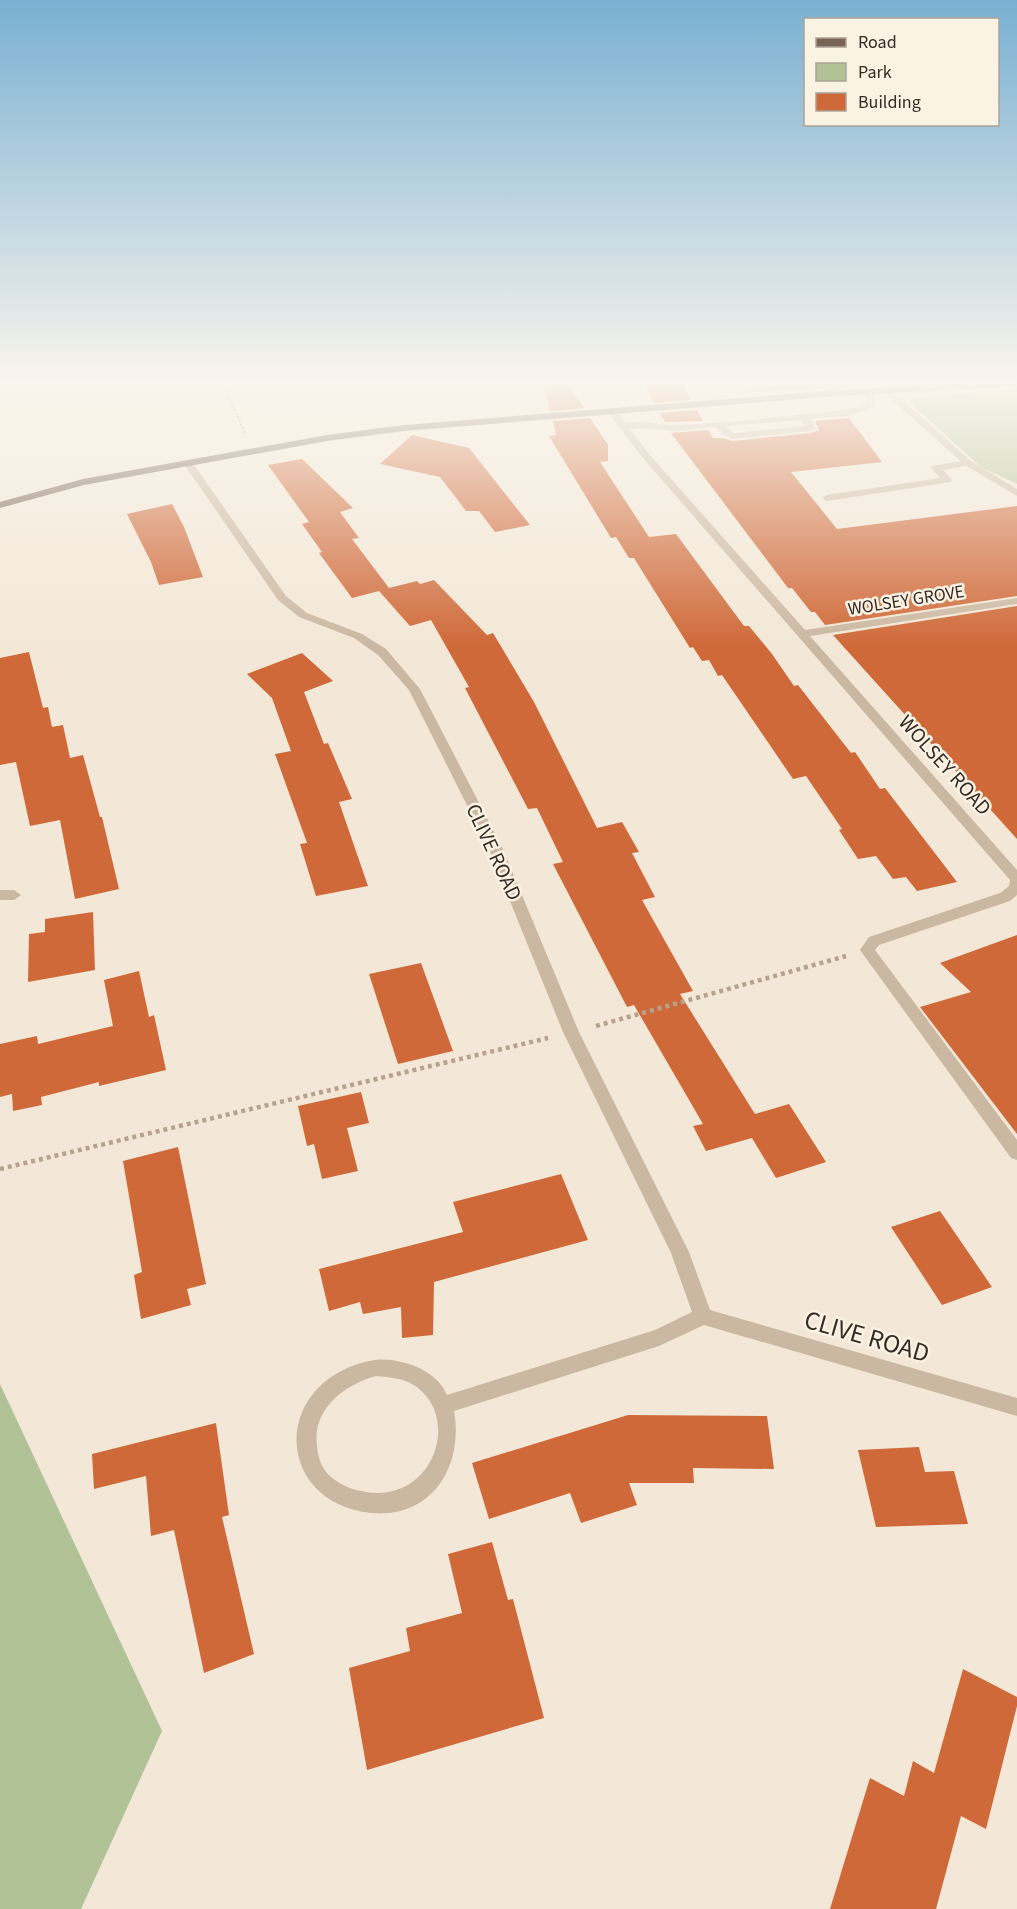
<svg xmlns="http://www.w3.org/2000/svg" width="1017" height="1909" font-family="'Source Sans 3',sans-serif">
  <style>
    .green { fill: #b0c296 }
    .building { fill: #cf6939 }
    .lines { fill: none; stroke-linecap: round; stroke-linejoin: round }
    .path-far1 { stroke: #b7a28d; stroke-width: 2; stroke-dasharray: 2 2; stroke-linecap: butt }
    .path { stroke: #b7a28d; stroke-width: 4.5; stroke-dasharray: 4 4; stroke-linecap: butt }
    .service { fill: #cbb8a2; fill-rule: evenodd }
    .pedestrian { fill: #cbb8a2; fill-rule: evenodd }
    .minor { fill: #cbb8a2; fill-rule: evenodd }
    .primary { fill: #796455; fill-rule: evenodd }
    .labels { text-anchor: middle; stroke-width: 5; stroke-linejoin: round; paint-order: stroke }
    .far-street-label { font-size: 18px; fill: #352c25; stroke: #faf2e3 }
    .street-label { font-size: 21px; fill: #352c25; stroke: #faf2e3 }
    .near-street-label { font-size: 26px; fill: #352c25; stroke: #faf2e3 }
  </style>
  <rect width="100%" height="100%" fill="#f3e8d7"/>
  <path class="green" d="M762,380H962L741,393Z
    M1017,390V484L981,467L909,402L914,398Z
    M0,1384L162,1731L81,1909H0Z"/>
  <path class="building" d="M542,380H565L584,408L550,411Z
    M642,380H680L691,400L654,403Z
    M697,410L703,421L665,422L660,413Z
    M590,418L608,445V461L600,462L649,537L676,534L744,626H749L772,654L794,686L798,685L851,753L855,752L880,789L885,788L957,882L917,891L906,877L893,879L876,856L858,859L839,830L842,829L806,776L793,779L722,675L718,676L709,660L702,661L693,647L690,648L634,558H629L616,537L611,538L549,436L556,435L553,421Z
    M849,418L882,462L791,472L837,529L1017,506V596L825,625L815,612H811L792,588H788L671,433L708,430L713,438H723L733,441L811,433L819,430L815,421Z
    M412,435L469,448L530,525L495,532L479,511H466L440,477L380,464Z
    M302,459L353,508L340,512L359,538L352,539L389,588L417,581L420,584L434,580L487,635L493,633L534,702L597,828L622,822L639,852L632,853L655,897L642,900L693,991L680,994L755,1114L789,1104L826,1162L776,1178L752,1138L706,1151L693,1126L703,1124L634,1005L627,1007L553,864L563,862L537,808L528,809L465,688L469,687L431,620L410,626L379,591L352,598L319,553L322,552L302,524L309,522L268,465Z
    M172,504L184,527L203,577L159,585L151,562L127,514Z
    M1017,606V839L833,635Z
    M29,652L43,708L48,707L52,727L63,725L70,758L83,755L100,817H102L119,889L75,899L60,820L30,826L16,762L0,765V658Z
    M302,653L333,681L304,692L324,744L328,743L352,799L339,802L368,886L316,896L300,844L307,843L275,754L291,751L272,698L247,674Z
    M93,912L95,970L28,982L29,934L45,932V919Z
    M1017,935V1134L920,1007L971,992L940,963Z
    M421,963L453,1051L398,1064L369,974Z
    M139,971L149,1017L154,1015L166,1070L99,1086V1082L41,1097L42,1105L13,1111L12,1094L0,1097V1044L37,1036L38,1044L113,1026L104,980Z
    M361,1092L369,1123L347,1128L358,1171L322,1179L314,1144L307,1146L298,1106Z
    M178,1147L206,1284L187,1289L191,1305L141,1319L134,1275L142,1272L123,1161Z
    M561,1174L588,1240L434,1282L433,1335L402,1338L401,1307L363,1314L360,1302L329,1311L319,1269L463,1232L453,1202Z
    M940,1211L992,1287L942,1305L891,1227Z
    M628,1415L767,1416L774,1469L693,1468L694,1483H629L637,1505L581,1523L570,1493L489,1519L472,1463Z
    M216,1423L229,1515L222,1517L254,1654L204,1673L174,1530L151,1536L146,1476L94,1489L92,1454Z
    M919,1447L925,1472L954,1471L968,1524L876,1527L858,1450Z
    M492,1542L508,1600L513,1599L544,1718L367,1770L349,1668L410,1651L406,1628L462,1613L448,1554Z
    M963,1669L1017,1697V1706L986,1829L961,1816L936,1909H830L870,1778L904,1796L913,1761L934,1773Z"/>
  <g class="lines">
    <path class="path-far1" d="M221,380L245,433"/>
    <path class="path" d="M596,1026L846,956
      M0,1169L548,1038"/>
    <path class="service" d="M865,389L873,391L875,406L848,416L811,419L816,428L811,431L733,439L723,435L716,427L675,431L644,428L623,430L618,427C633,416 659,426 677,425C733,423 790,415 847,410L867,403ZM802,420L805,426L734,433L725,426Z"/>
    <path class="pedestrian" d="M968,460L971,461V465L943,470L952,480L951,482L827,501L822,498L827,495L940,478L931,468L932,466Z"/>
    <path class="minor" d="M883,388H889L971,461L1017,489V496L965,465L883,392Z
      M611,407L614,408L649,454L805,630L1017,598V604L810,636L1017,870V895L1010,901L879,945L875,950L1017,1140V1160L1011,1158L860,950L869,937L1000,893L1009,886L1010,880L643,458L606,410Z
      M186,462H192L286,596L307,613L362,634L386,649L420,689L502,847L579,1032L689,1252L710,1310L1017,1398V1416L704,1325L659,1346L454,1411C464,1466 432,1519 371,1513C281,1504 270,1398 352,1366C371,1359 385,1357 405,1363C422,1367 440,1378 447,1395L655,1330L692,1312L671,1253L563,1032L488,847L409,690L378,655L354,638L299,617L278,600L184,464ZM376,1376C388,1377 401,1378 412,1384C463,1414 435,1503 366,1492C353,1490 339,1485 329,1475C321,1467 318,1457 317,1446C312,1409 344,1385 376,1376Z
      M0,890H14L21,895L14,900H0Z"/>
    <path class="primary" d="M1017,380V386L837,396L404,431L327,441L84,485L0,508V502L83,479L327,435L404,425L837,390Z"/>
  </g>
  <linearGradient id="sky" x2="0" y2="1"><stop stop-color="#79b0d2"/><stop offset="0.59" stop-color="#faf5ed"/><stop offset="1" stop-color="#faf5ed" stop-opacity="0"/></linearGradient>
  <rect width="1017" height="647" fill="url(#sky)"/>
  <g class="labels">
    <g class="far-street-label">
      <text transform="translate(906 600) rotate(-9)" y="6">WOLSEY GROVE</text>
    </g>
    <g class="street-label">
      <text transform="translate(945 765) rotate(48)" y="7">WOLSEY ROAD</text>
      <text transform="translate(494 852) rotate(65)" y="7">CLIVE ROAD</text>
    </g>
    <g class="near-street-label">
      <text transform="translate(867 1336) rotate(16)" y="9">CLIVE ROAD</text>
    </g>
  </g>
  <rect x="804" y="18" width="195" height="108" fill="#faf2e3" stroke="#aba397" stroke-width="1.5"/>
  <rect x="816" y="38" width="30" height="9" fill="#796455" stroke="#aba397" stroke-width="1.5"/>
  <text x="858" y="48" font-size="18" fill="#352c25">Road</text>
  <rect x="816" y="63" width="30" height="18" fill="#b0c296" stroke="#aba397" stroke-width="1.5"/>
  <text x="858" y="78" font-size="18" fill="#352c25">Park</text>
  <rect x="816" y="93" width="30" height="18" fill="#cf6939" stroke="#aba397" stroke-width="1.5"/>
  <text x="858" y="108" font-size="18" fill="#352c25">Building</text>
</svg>
